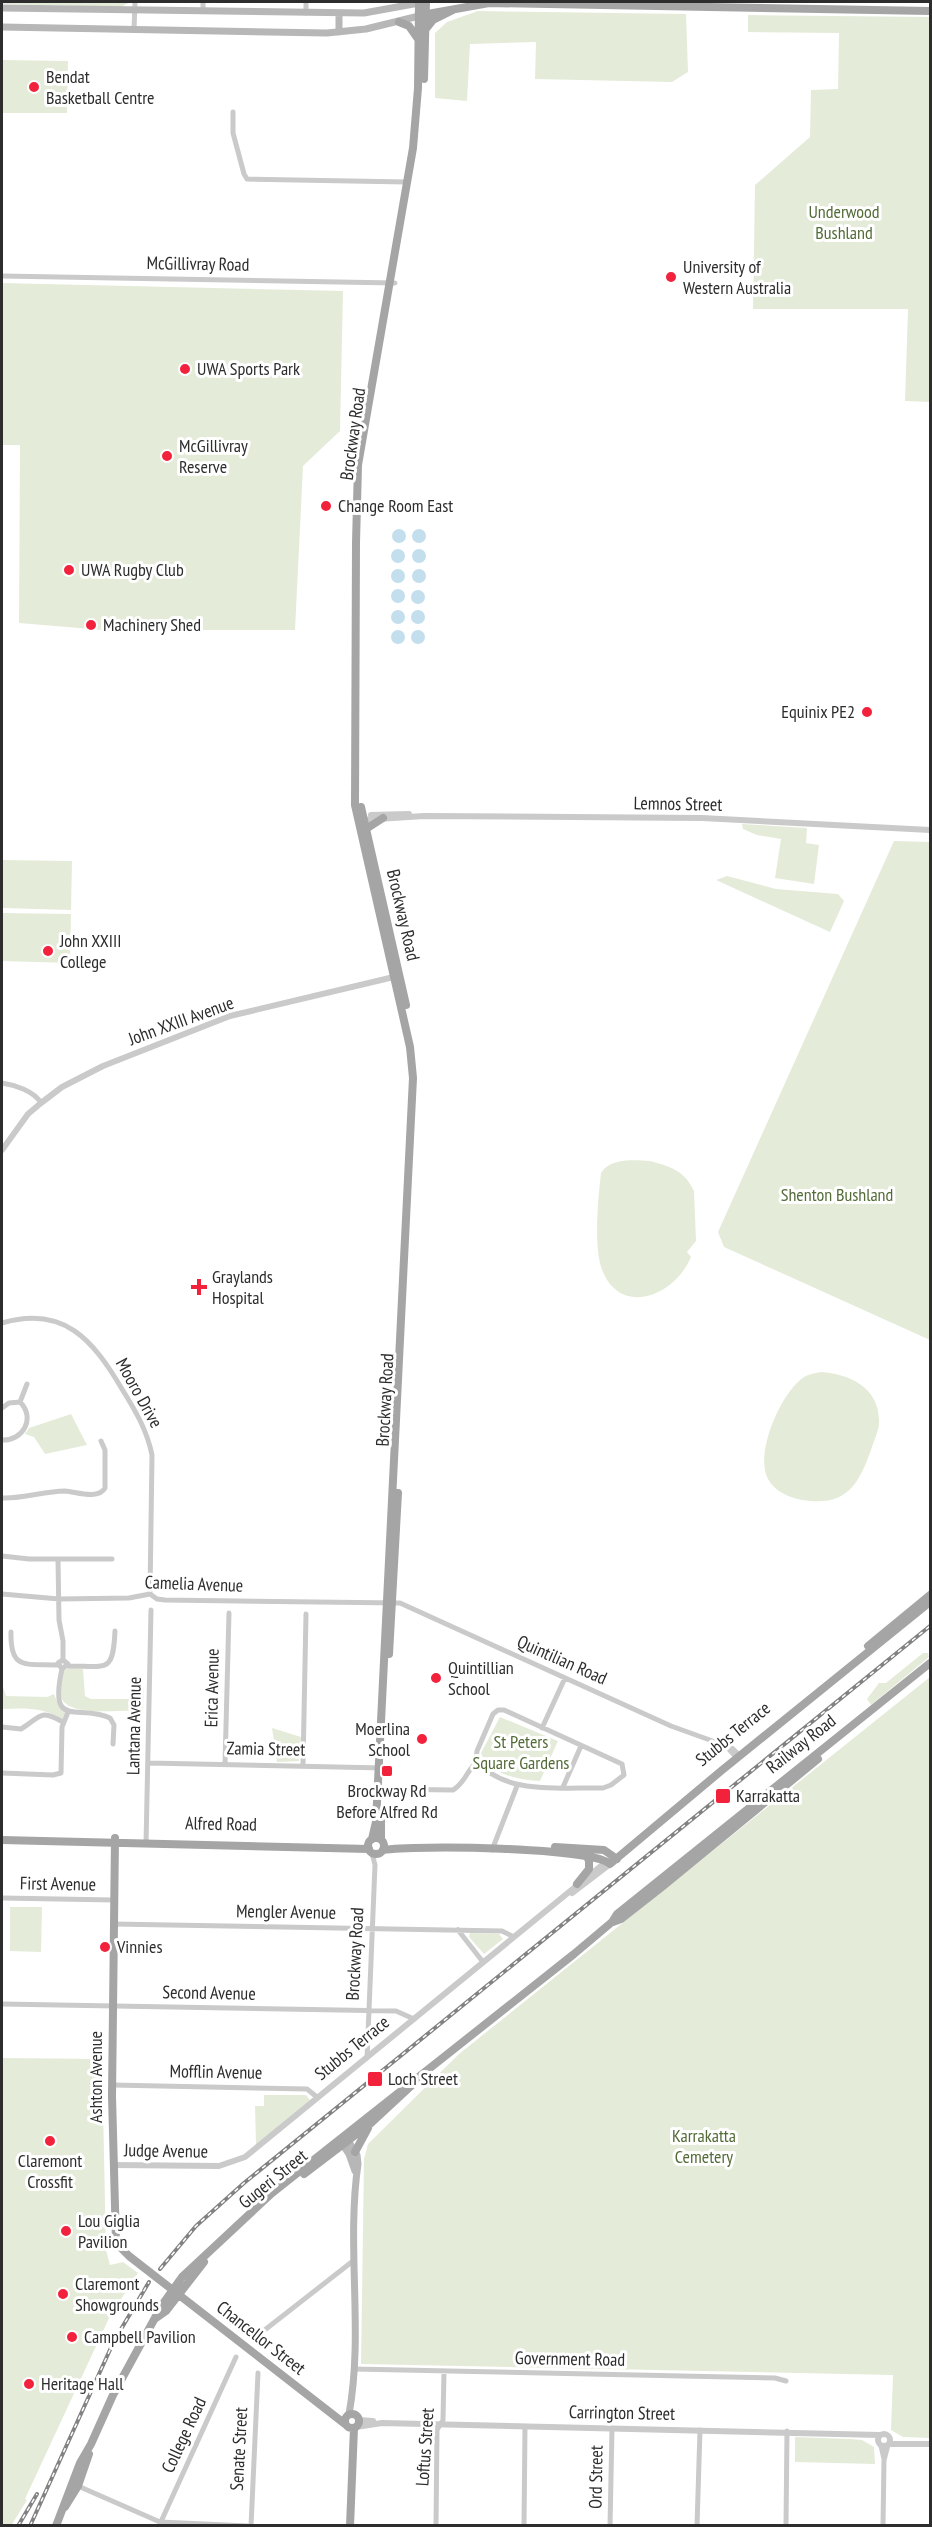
<svg xmlns="http://www.w3.org/2000/svg" width="932" height="2527" font-family="'PT Sans Narrow',sans-serif">
  <style>
    .green { fill: #e4ecd9 }
    .water { fill: #c3dfed }
    .lines { fill: none; stroke-linecap: round; stroke-linejoin: round }
    .minor { stroke: #cacaca; stroke-width: 5 }
    .tertiary { stroke: #cacaca; stroke-width: 6 }
    .secondary { stroke: #b7b7b7; stroke-width: 7 }
    .primary { stroke: #a5a5a5; stroke-width: 8 }
    .rail-casing { stroke: #828282; stroke-width: 4 }
    .rail { stroke: #fff; stroke-width: 1.5; stroke-dasharray: 4.5; stroke-linecap: butt }
    .poi-dot { fill: #f2213c; stroke: #fff; stroke-width: 2 }
    .labels { text-anchor: middle; stroke-width: 6; stroke-linejoin: round; paint-order: stroke }
    .poi-label { font-size: 18px; fill: #2d2d2d; stroke: #fff; text-anchor: start }
    .park-label { font-size: 18px; fill: #536b37; stroke: #fff }
    .street-label { font-size: 18px; fill: #2d2d2d; stroke: #fff }
  </style>
  <rect width="100%" height="100%" fill="#fff"/>
  <path class="green" d="M2,2H130L121,7L2,4Z
    M478,11L686,14L688,72L672,82L535,79L536,42L470,44L467,101L435,98V33L447,22Z
    M748,15L930,17V402L905,401L908,309H753L755,185L810,137L811,90L838,89L839,33L748,32Z
    M2,60L68,61L67,113H2Z
    M2,283L343,291L340,431L303,466L295,630H102L19,623L20,445H2Z
    M742,824L807,828L806,843L819,845L814,884L775,878L781,839L757,835L743,829Z
    M894,841L930,842V1340L724,1247L718,1232Z
    M2,860L72,861L71,910L2,908Z
    M727,876L776,889L838,894L844,901L830,932L716,880Z
    M2,913L71,914L70,963L2,961Z
    M650,1161C670,1166 685,1171 694,1191L696,1241L687,1252L691,1257C675,1296 619,1319 601,1267C594,1243 598,1199 601,1173C610,1158 633,1160 650,1161Z
    M821,1372C849,1374 878,1387 879,1419C880,1429 874,1440 871,1450C858,1486 846,1507 802,1500C790,1498 774,1491 768,1479C754,1454 781,1392 804,1377C809,1374 816,1373 821,1372Z
    M71,1414L87,1445L45,1454L34,1437L25,1434L29,1428Z
    M923,1653H928L929,1657L871,1705L867,1699L879,1683H886Z
    M69,1668L83,1669L85,1696L91,1699H135L139,1689L144,1688L143,1711C123,1708 67,1720 60,1695C58,1688 60,1679 61,1672Z
    M930,1677V2438L903,2437L891,2430L893,2375L361,2364L364,2159L368,2144L459,2054Z
    M2,1684L6,1696L47,1697L54,1694L59,1706L66,1712L62,1719C43,1707 24,1708 2,1709Z
    M500,1717L558,1741L540,1781C521,1780 488,1775 481,1753Z
    M272,1728L301,1737L299,1761L277,1762Z
    M10,1907H42L41,1952L10,1951Z
    M470,1933L499,1934L503,1939L484,1954L469,1937Z
    M2,2058L102,2059L106,2250L110,2265L123,2262L138,2273L110,2316L25,2499L27,2500L11,2526L2,2525Z
    M264,2095H306L310,2100L256,2145L255,2106H264Z
    M795,2437L850,2439L862,2440L874,2447L875,2464L795,2462Z"/>
  <path class="water" d="M392 536a7 7 0 1 1 14 0a7 7 0 1 1-14 0Z
    M412 536a7 7 0 1 1 14 0a7 7 0 1 1-14 0Z
    M412 556a7 7 0 1 1 14 0a7 7 0 1 1-14 0Z
    M391 556a7 7 0 1 1 14 0a7 7 0 1 1-14 0Z
    M412 576a7 7 0 1 1 14 0a7 7 0 1 1-14 0Z
    M391 576a7 7 0 1 1 14 0a7 7 0 1 1-14 0Z
    M391 596a7 7 0 1 1 14 0a7 7 0 1 1-14 0Z
    M411 597a7 7 0 1 1 14 0a7 7 0 1 1-14 0Z
    M411 617a7 7 0 1 1 14 0a7 7 0 1 1-14 0Z
    M391 617a7 7 0 1 1 14 0a7 7 0 1 1-14 0Z
    M391 637a7 7 0 1 1 14 0a7 7 0 1 1-14 0Z
    M411 637a7 7 0 1 1 14 0a7 7 0 1 1-14 0Z"/>
  <g class="lines">
    <path class="minor" d="M203,2V11
      M306,13V2
      M134,30L135,2
      M233,112V133L244,174L247,179L407,182
      M2,276L395,283
      M2,1083C15,1085 34,1091 41,1103
      M2,1323C64,1305 93,1340 122,1389C135,1410 147,1430 152,1455L150,1594
      M20,1402L27,1384
      M2,1408L9,1403L20,1402C36,1418 23,1441 2,1440
      M2,1498C23,1499 44,1491 65,1491C77,1492 98,1500 105,1488V1450L101,1441
      M2,1556L29,1559H112
      M58,1559L59,1620L63,1641V1660L68,1664L62,1669L58,1663L63,1660
      M2,1594L59,1599L129,1598L150,1594
      M150,1594L157,1599L165,1600L400,1603L671,1726L732,1748L740,1756
      M11,1632C10,1672 27,1663 58,1665
      M68,1666C107,1666 113,1674 115,1631
      M62,1669C48,1731 79,1703 110,1718L114,1725L113,1744
      M498,1710H504L622,1764L624,1775L611,1785L603,1788C564,1787 502,1796 476,1759L477,1751L493,1714Z
      M2,1727L21,1729C41,1717 39,1708 63,1722
      M542,1728L565,1678
      M726,1746L737,1758
      M148,1763L384,1768
      M225,1764L229,1613
      M303,1765L306,1614
      M2,1773L53,1775L61,1773L62,1727L68,1712
      M563,1787L581,1746
      M377,1789L453,1790C465,1783 467,1770 477,1762
      M146,1844L151,1610
      M492,1850L517,1786
      M2,1898L114,1900
      M113,1924L502,1931L514,1937
      M458,1930L483,1962
      M2,2004L396,2011L414,2019
      M367,2058L375,1865L372,1853
      M112,2085L307,2089L317,2097
      M257,2336L353,2261
      M354,2369L775,2378L786,2381
      M881,2446L884,2459
      M78,2486L160,2522L248,2526
      M159,2526L236,2357
      M251,2526L258,2373
      M436,2526L437,2430L443,2420L444,2372
      M524,2526L525,2427
      M610,2526L612,2428
      M697,2526L700,2430
      M786,2526L787,2431
      M883,2526L884,2460L888,2445"/>
    <path class="tertiary" d="M371,815L409,814
      M362,820L424,816L702,818L930,830
      M2,1150L28,1114L41,1103L62,1087L103,1066L230,1016L398,976
      M572,1893L610,1864
      M113,2165L219,2166L245,2157L607,1861
      M359,2420L373,2421
      M356,2427L382,2423L880,2435
      M878 2440a6 6 0 1 1 12 0a6 6 0 1 1-12 0Z
      M889,2444H930"/>
    <path class="secondary" d="M2,8L364,13L419,3
      M2,27L327,33L366,29L419,16
      M339,32V13
      M346,2137L357,2155L358,2164C346,2247 364,2332 349,2414
      M340,2141L349,2154L355,2171"/>
    <path class="primary" d="M422,15L489,3L930,11
      M399,22L409,26L418,39
      M425,30L433,20L453,10
      M424,79L426,2
      M361,807L406,1005
      M366,829L383,818
      M868,1646L930,1595
      M389,1654L398,1493
      M381,1820V1839
      M115,1838L112,2096L116,2243L129,2256L345,2424
      M368 1846a8 8 0 1 1 16 0a8 8 0 1 1-16 0Z
      M372,1839L376,1822L413,1078L410,1047L355,805L356,543L358,465L413,148L418,88L419,2
      M2,1840L369,1849
      M555,1847L604,1850L617,1859
      M383,1850C414,1845 593,1847 610,1864L721,1771L930,1602
      M577,1884L589,1869V1860L586,1856
      M613,1922L621,1919L663,1886L818,1759
      M355,2152L368,2128
      M304,2174L371,2123L412,2085
      M156,2318L166,2311L204,2262
      M345 2421a7 7 0 1 1 14 0a7 7 0 1 1-14 0Z
      M65,2507L78,2486L89,2454
      M56,2526L80,2463L91,2444L113,2395L162,2305L182,2277L272,2193L574,1954L612,1922L617,1914L930,1663
      M350,2526L354,2428"/>
    <defs>
      <path id="rail" d="M160,2269L196,2226L244,2183L930,1626
        M18,2526L37,2494
        M30,2526L114,2341L149,2282"/>
    </defs>
    <use href="#rail" class="rail-casing"/>
    <use href="#rail" class="rail"/>
  </g>
  <g class="poi-dot">
    <circle cx="34" cy="87" r="6"/>
    <circle cx="671" cy="277" r="6"/>
    <circle cx="185" cy="369" r="6"/>
    <circle cx="167" cy="456" r="6"/>
    <circle cx="326" cy="506" r="6"/>
    <circle cx="69" cy="570" r="6"/>
    <circle cx="91" cy="625" r="6"/>
    <circle cx="867" cy="712" r="6"/>
    <circle cx="48" cy="951" r="6"/>
    <path d="M196 1278h6v6h6v6h-6v6h-6v-6h-6v-6h6z"/>
    <circle cx="436" cy="1678" r="6"/>
    <circle cx="422" cy="1739" r="6"/>
    <rect x="381" y="1765" width="12" height="12" rx="3"/>
    <rect x="715" y="1788" width="16" height="16" rx="3"/>
    <circle cx="105" cy="1947" r="6"/>
    <rect x="367" y="2071" width="16" height="16" rx="3"/>
    <circle cx="50" cy="2141" r="6"/>
    <circle cx="66" cy="2231" r="6"/>
    <circle cx="63" cy="2294" r="6"/>
    <circle cx="72" cy="2337" r="6"/>
    <circle cx="29" cy="2384" r="6"/>
  </g>
  <g class="labels">
    <g class="poi-label">
      <text x="46" y="83">Bendat<tspan x="46" dy="21">Basketball Centre</tspan></text>
      <text x="683" y="273">University of<tspan x="683" dy="21">Western Australia</tspan></text>
      <text x="197" y="375">UWA Sports Park</text>
      <text x="179" y="452">McGillivray<tspan x="179" dy="21">Reserve</tspan></text>
      <text x="338" y="512">Change Room East</text>
      <text x="81" y="576">UWA Rugby Club</text>
      <text x="103" y="631">Machinery Shed</text>
      <text x="855" y="718" text-anchor="end">Equinix PE2</text>
      <text x="60" y="947">John XXIII<tspan x="60" dy="21">College</tspan></text>
      <text x="212" y="1283">Graylands<tspan x="212" dy="21">Hospital</tspan></text>
      <text x="448" y="1674">Quintillian<tspan x="448" dy="21">School</tspan></text>
      <text x="410" y="1735" text-anchor="end">Moerlina<tspan x="410" dy="21">School</tspan></text>
      <text x="387" y="1797" text-anchor="middle">Brockway Rd<tspan x="387" dy="21">Before Alfred Rd</tspan></text>
      <text x="736" y="1802">Karrakatta</text>
      <text x="117" y="1953">Vinnies</text>
      <text x="388" y="2085">Loch Street</text>
      <text x="50" y="2167" text-anchor="middle">Claremont<tspan x="50" dy="21">Crossfit</tspan></text>
      <text x="78" y="2227">Lou Giglia<tspan x="78" dy="21">Pavilion</tspan></text>
      <text x="75" y="2290">Claremont<tspan x="75" dy="21">Showgrounds</tspan></text>
      <text x="84" y="2343">Campbell Pavilion</text>
      <text x="41" y="2390">Heritage Hall</text>
    </g>
    <g class="park-label">
      <text x="844" y="218">Underwood<tspan x="844" dy="21">Bushland</tspan></text>
      <text x="837" y="1201">Shenton Bushland</text>
      <text x="521" y="1748">St Peters<tspan x="521" dy="21">Square Gardens</tspan></text>
      <text x="704" y="2142">Karrakatta<tspan x="704" dy="21">Cemetery</tspan></text>
    </g>
    <g class="street-label">
      <text transform="translate(198 264) rotate(1)" y="6">McGillivray Road</text>
      <text transform="translate(353 434) rotate(-82)" y="6">Brockway Road</text>
      <text transform="translate(678 804) rotate(1)" y="6">Lemnos Street</text>
      <text transform="translate(403 915) rotate(77)" y="6">Brockway Road</text>
      <text transform="translate(181 1021) rotate(-20)" y="6">John XXIII Avenue</text>
      <text transform="translate(139 1393) rotate(61)" y="6">Mooro Drive</text>
      <text transform="translate(385 1400) rotate(-87)" y="6">Brockway Road</text>
      <text transform="translate(194 1584) rotate(2)" y="6">Camelia Avenue</text>
      <text transform="translate(562 1660) rotate(24)" y="6">Quintilian Road</text>
      <text transform="translate(212 1688) rotate(-89)" y="6">Erica Avenue</text>
      <text transform="translate(134 1726) rotate(-89)" y="6">Lantana Avenue</text>
      <text transform="translate(733 1734) rotate(-39)" y="6">Stubbs Terrace</text>
      <text transform="translate(801 1744) rotate(-38)" y="6">Railway Road</text>
      <text transform="translate(266 1749) rotate(1)" y="6">Zamia Street</text>
      <text transform="translate(221 1824) rotate(1)" y="6">Alfred Road</text>
      <text transform="translate(58 1884) rotate(1)" y="6">First Avenue</text>
      <text transform="translate(286 1912) rotate(1)" y="6">Mengler Avenue</text>
      <text transform="translate(355 1954) rotate(-87)" y="6">Brockway Road</text>
      <text transform="translate(209 1993) rotate(1)" y="6">Second Avenue</text>
      <text transform="translate(352 2048) rotate(-39)" y="6">Stubbs Terrace</text>
      <text transform="translate(216 2072) rotate(1)" y="6">Mofflin Avenue</text>
      <text transform="translate(96 2077) rotate(-90)" y="6">Ashton Avenue</text>
      <text transform="translate(166 2151) rotate(1)" y="6">Judge Avenue</text>
      <text transform="translate(273 2179) rotate(-39)" y="6">Gugeri Street</text>
      <text transform="translate(261 2338) rotate(38)" y="6">Chancellor Street</text>
      <text transform="translate(570 2359) rotate(1)" y="6">Government Road</text>
      <text transform="translate(622 2413) rotate(1)" y="6">Carrington Street</text>
      <text transform="translate(184 2435) rotate(-65)" y="6">College Road</text>
      <text transform="translate(425 2447) rotate(-86)" y="6">Loftus Street</text>
      <text transform="translate(239 2449) rotate(-87)" y="6">Senate Street</text>
      <text transform="translate(596 2477) rotate(-89)" y="6">Ord Street</text>
    </g>
  </g>
  <rect width="932" height="2527" fill="none" stroke="#2d2d2d" stroke-width="6"/>
</svg>
